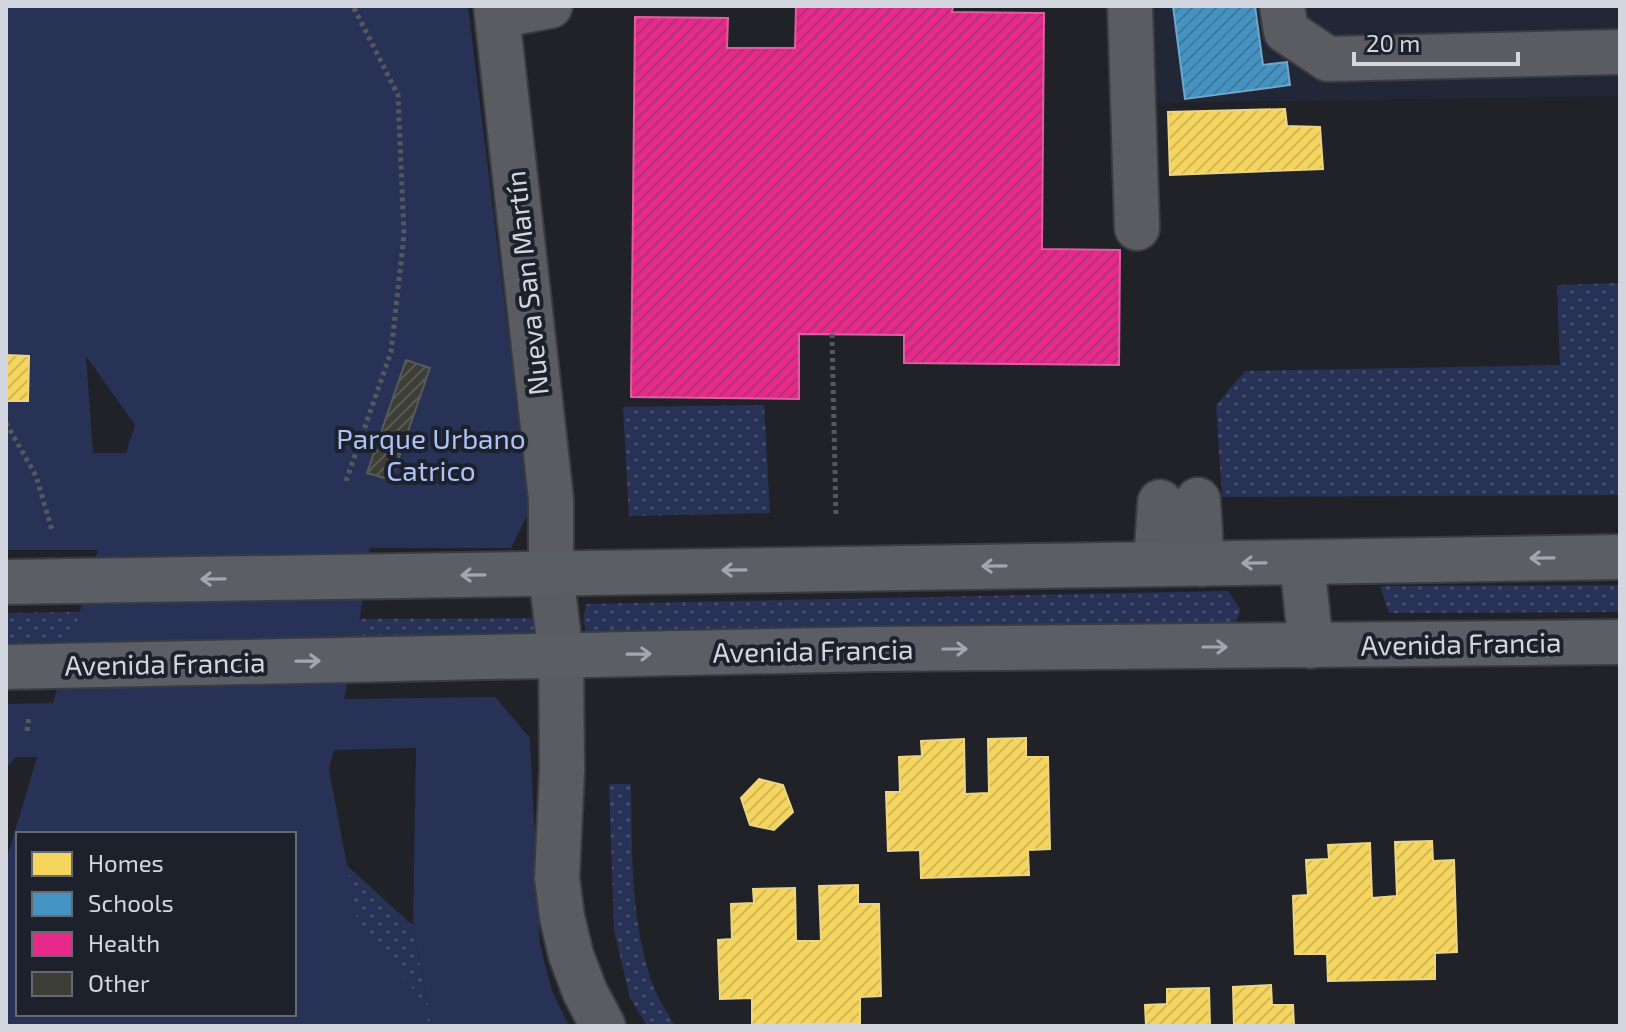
<svg xmlns="http://www.w3.org/2000/svg" width="1626" height="1032" font-family="'Exo 2',sans-serif">
  <style>
    .built { fill: #212737 }
    .grass { fill: url(#grass-dots) }
    .park { fill: #273256; fill-rule: evenodd }
    .homes { fill: url(#homes-hatch); stroke: #ecd583; stroke-width: 2 }
    .schools { fill: url(#schools-hatch); stroke: #6ea7cb; stroke-width: 2 }
    .health { fill: url(#health-hatch); stroke: #e15da3; stroke-width: 2 }
    .building { fill: url(#building-hatch); stroke: #595a5a; stroke-width: 2 }
    .lines { fill: none; stroke-linecap: round; stroke-linejoin: round }
    .minor-casing { stroke: #3a3c42; stroke-width: 48 }
    .major-casing { stroke: #3a3c42; stroke-width: 48 }
    .path { stroke: #57585d; stroke-width: 5; stroke-dasharray: 4 4; stroke-linecap: butt }
    .minor { stroke: #5a5c61; stroke-width: 44 }
    .major { stroke: #5c5e66; stroke-width: 44 }
    .oneway { stroke: #a3a6ae }
    .labels { text-anchor: middle; stroke-width: 8; stroke-linejoin: round; paint-order: stroke }
    .street-label { font-size: 28px; fill: #d3d6de; stroke: #1d212c }
    .park-label { font-size: 28px; fill: #adc2f8; stroke: #1d212c }
  </style>
  <defs>
    <pattern id="grass-dots" width="8" height="8" patternUnits="userSpaceOnUse" patternTransform="scale(2)"><rect width="8" height="8" fill="#273256"/><path d="M2 2h.1M6 6h.1" fill="none" stroke="#454f6e" stroke-width="1.8" stroke-linecap="round"/></pattern>
    <pattern id="homes-hatch" width="6" height="6" patternUnits="userSpaceOnUse" patternTransform="scale(2)"><rect width="6" height="6" fill="#f6d55c"/><path d="M-1 1l2-2M0 6l6-6M5 7l2-2" fill="none" stroke="#d1b757"/></pattern>
    <pattern id="schools-hatch" width="6" height="6" patternUnits="userSpaceOnUse" patternTransform="scale(2)"><rect width="6" height="6" fill="#4393c3"/><path d="M-1 1l2-2M0 6l6-6M5 7l2-2" fill="none" stroke="#427a9d"/></pattern>
    <pattern id="health-hatch" width="6" height="6" patternUnits="userSpaceOnUse" patternTransform="scale(2)"><rect width="6" height="6" fill="#e7298a"/><path d="M-1 1l2-2M0 6l6-6M5 7l2-2" fill="none" stroke="#b53075"/></pattern>
    <pattern id="building-hatch" width="6" height="6" patternUnits="userSpaceOnUse" patternTransform="scale(2)"><rect width="6" height="6" fill="#3d3e36"/><path d="M-1 1l2-2M0 6l6-6M5 7l2-2" fill="none" stroke="#585953"/></pattern>
  </defs>
  <rect width="100%" height="100%" fill="#202228"/>
  <path class="built" d="M1152,6H1620V96L1156,103Z"/>
  <path class="grass" d="M1620,283V495L1222,497L1216,405L1245,371L1560,365L1557,285Z
    M764,405L770,513L629,516L623,407Z
    M1620,585V612L1389,613L1380,586Z
    M1228,591L1241,610L1234,625L587,635L583,620L586,604Z
    M263,609L321,619L538,618L540,635L6,643V613Z
    M609,784H631C632,852 630,923 654,988C659,1001 668,1014 675,1026H647L630,998L614,930Z
    M292,815L413,926L432,1026H6L18,1014H294V834Z"/>
  <path class="park" d="M6,6H468L530,510L511,548H370L357,637L344,699L495,697L530,738L540,944L552,991L569,1026H432L413,926L416,748L334,750L329,769L358,924L419,996L430,1026H6V861L37,757H16L6,768V704L53,703L98,550H6ZM86,356L135,425L126,453H93ZM18,834H294V1014H18Z"/>
  <path class="homes" d="M1285,109L1287,126L1320,127L1323,169L1170,175L1168,112Z
    M6,355L29,356L28,401H6Z
    M1026,738V757H1048L1050,849L1028,850L1029,875L921,878L920,850L888,851L886,792H900L899,757L922,756L921,741L964,739L965,794L989,793L988,739Z
    M759,779L783,785L793,812L774,830L750,825L741,798Z
    M1432,841L1433,861L1454,860L1457,952L1435,953V979L1328,981L1327,954H1295L1293,896L1308,895L1306,860L1329,859L1328,845L1370,843L1372,898L1397,896L1395,842Z
    M858,885V904H879L881,996L860,997V1023L752,1025V998L720,999L718,940L732,939L731,904L754,903L753,889L795,888L796,941H821L819,886Z
    M1271,985L1272,1005H1293L1294,1026H1234L1233,987Z
    M1209,988L1210,1026H1146L1145,1005L1167,1004V989Z"/>
  <path class="schools" d="M1173,6H1255L1263,65L1287,62L1290,85L1185,99Z"/>
  <path class="health" d="M796,6H953L952,12L1044,13L1042,249L1120,250L1119,365L904,363V335L799,334V399L631,397L635,17L728,18L727,48H795Z"/>
  <path class="building" d="M406,360L430,368L391,480L367,473Z"/>
  <g class="lines">
    <defs>
      <path id="minor" d="M496,6L551,499V574L561,656L562,770L557,878L562,917L571,955L585,992L603,1026
        M1130,6L1137,228
        M1282,6L1286,31L1328,59L1620,52
        M497,16L550,6
        M1198,500L1202,564
        M1156,564L1160,502"/>
      <path id="major" d="M1302,563L1311,646
        M6,582L1620,557
        M6,667L877,649L1620,642"/>
    </defs>
    <use href="#minor" class="minor-casing"/>
    <use href="#major" class="major-casing"/>
    <path class="path" d="M832,334L836,518
      M6,423L36,476L52,530
      M346,481L391,352L404,235L398,95L353,6
      M27,731L29,716"/>
    <use href="#minor" class="minor"/>
    <use href="#major" class="major"/>
  </g>
  <defs><path id="oneway-shaft" d="M-6 0H5M1.5-3L5.5 0L1.5 3" fill="none" stroke-width="1.6" stroke-linecap="round" stroke-linejoin="round" transform="scale(2)"/></defs>
  <g class="oneway">
    <use href="#oneway-shaft" transform="translate(1542 558) rotate(179)"/>
    <use href="#oneway-shaft" transform="translate(1254 563) rotate(179)"/>
    <use href="#oneway-shaft" transform="translate(994 566) rotate(179)"/>
    <use href="#oneway-shaft" transform="translate(734 570) rotate(179)"/>
    <use href="#oneway-shaft" transform="translate(473 575) rotate(179)"/>
    <use href="#oneway-shaft" transform="translate(213 579) rotate(179)"/>
    <use href="#oneway-shaft" transform="translate(1215 647)"/>
    <use href="#oneway-shaft" transform="translate(955 649)"/>
    <use href="#oneway-shaft" transform="translate(639 654) rotate(-1)"/>
    <use href="#oneway-shaft" transform="translate(308 661) rotate(-1)"/>
  </g>
  <g class="labels">
    <g class="street-label">
      <text transform="translate(527 283) rotate(-96)" y="10">Nueva San Martín</text>
      <text transform="translate(1461 644) rotate(-1)" y="10">Avenida Francia</text>
      <text transform="translate(813 651) rotate(-1)" y="10">Avenida Francia</text>
      <text transform="translate(165 664) rotate(-1)" y="10">Avenida Francia</text>
    </g>
    <g class="park-label">
      <text x="431" y="449">Parque Urbano<tspan x="431" dy="32">Catrico</tspan></text>
    </g>
  </g>
  <rect width="1626" height="1032" fill="none" stroke="#d3d6de" stroke-width="16"/>
  <rect x="16" y="832" width="280" height="184" fill="#1d212c" stroke="#666973" stroke-width="2"/>
  <rect x="32" y="852" width="40" height="24" fill="#f6d55c" stroke="#666973" stroke-width="2"/>
  <text x="88" y="872" font-size="24" fill="#d3d6de">Homes</text>
  <rect x="32" y="892" width="40" height="24" fill="#4393c3" stroke="#666973" stroke-width="2"/>
  <text x="88" y="912" font-size="24" fill="#d3d6de">Schools</text>
  <rect x="32" y="932" width="40" height="24" fill="#e7298a" stroke="#666973" stroke-width="2"/>
  <text x="88" y="952" font-size="24" fill="#d3d6de">Health</text>
  <rect x="32" y="972" width="40" height="24" fill="#3d3e36" stroke="#666973" stroke-width="2"/>
  <text x="88" y="992" font-size="24" fill="#d3d6de">Other</text>
  <path d="M1354 52v12h164v-12" fill="none" stroke="#d3d6de" stroke-width="4"/>
  <text x="1366" y="52" font-size="24" fill="#d3d6de" stroke="#1d212c" stroke-width="6" paint-order="stroke">20 m</text>
</svg>
